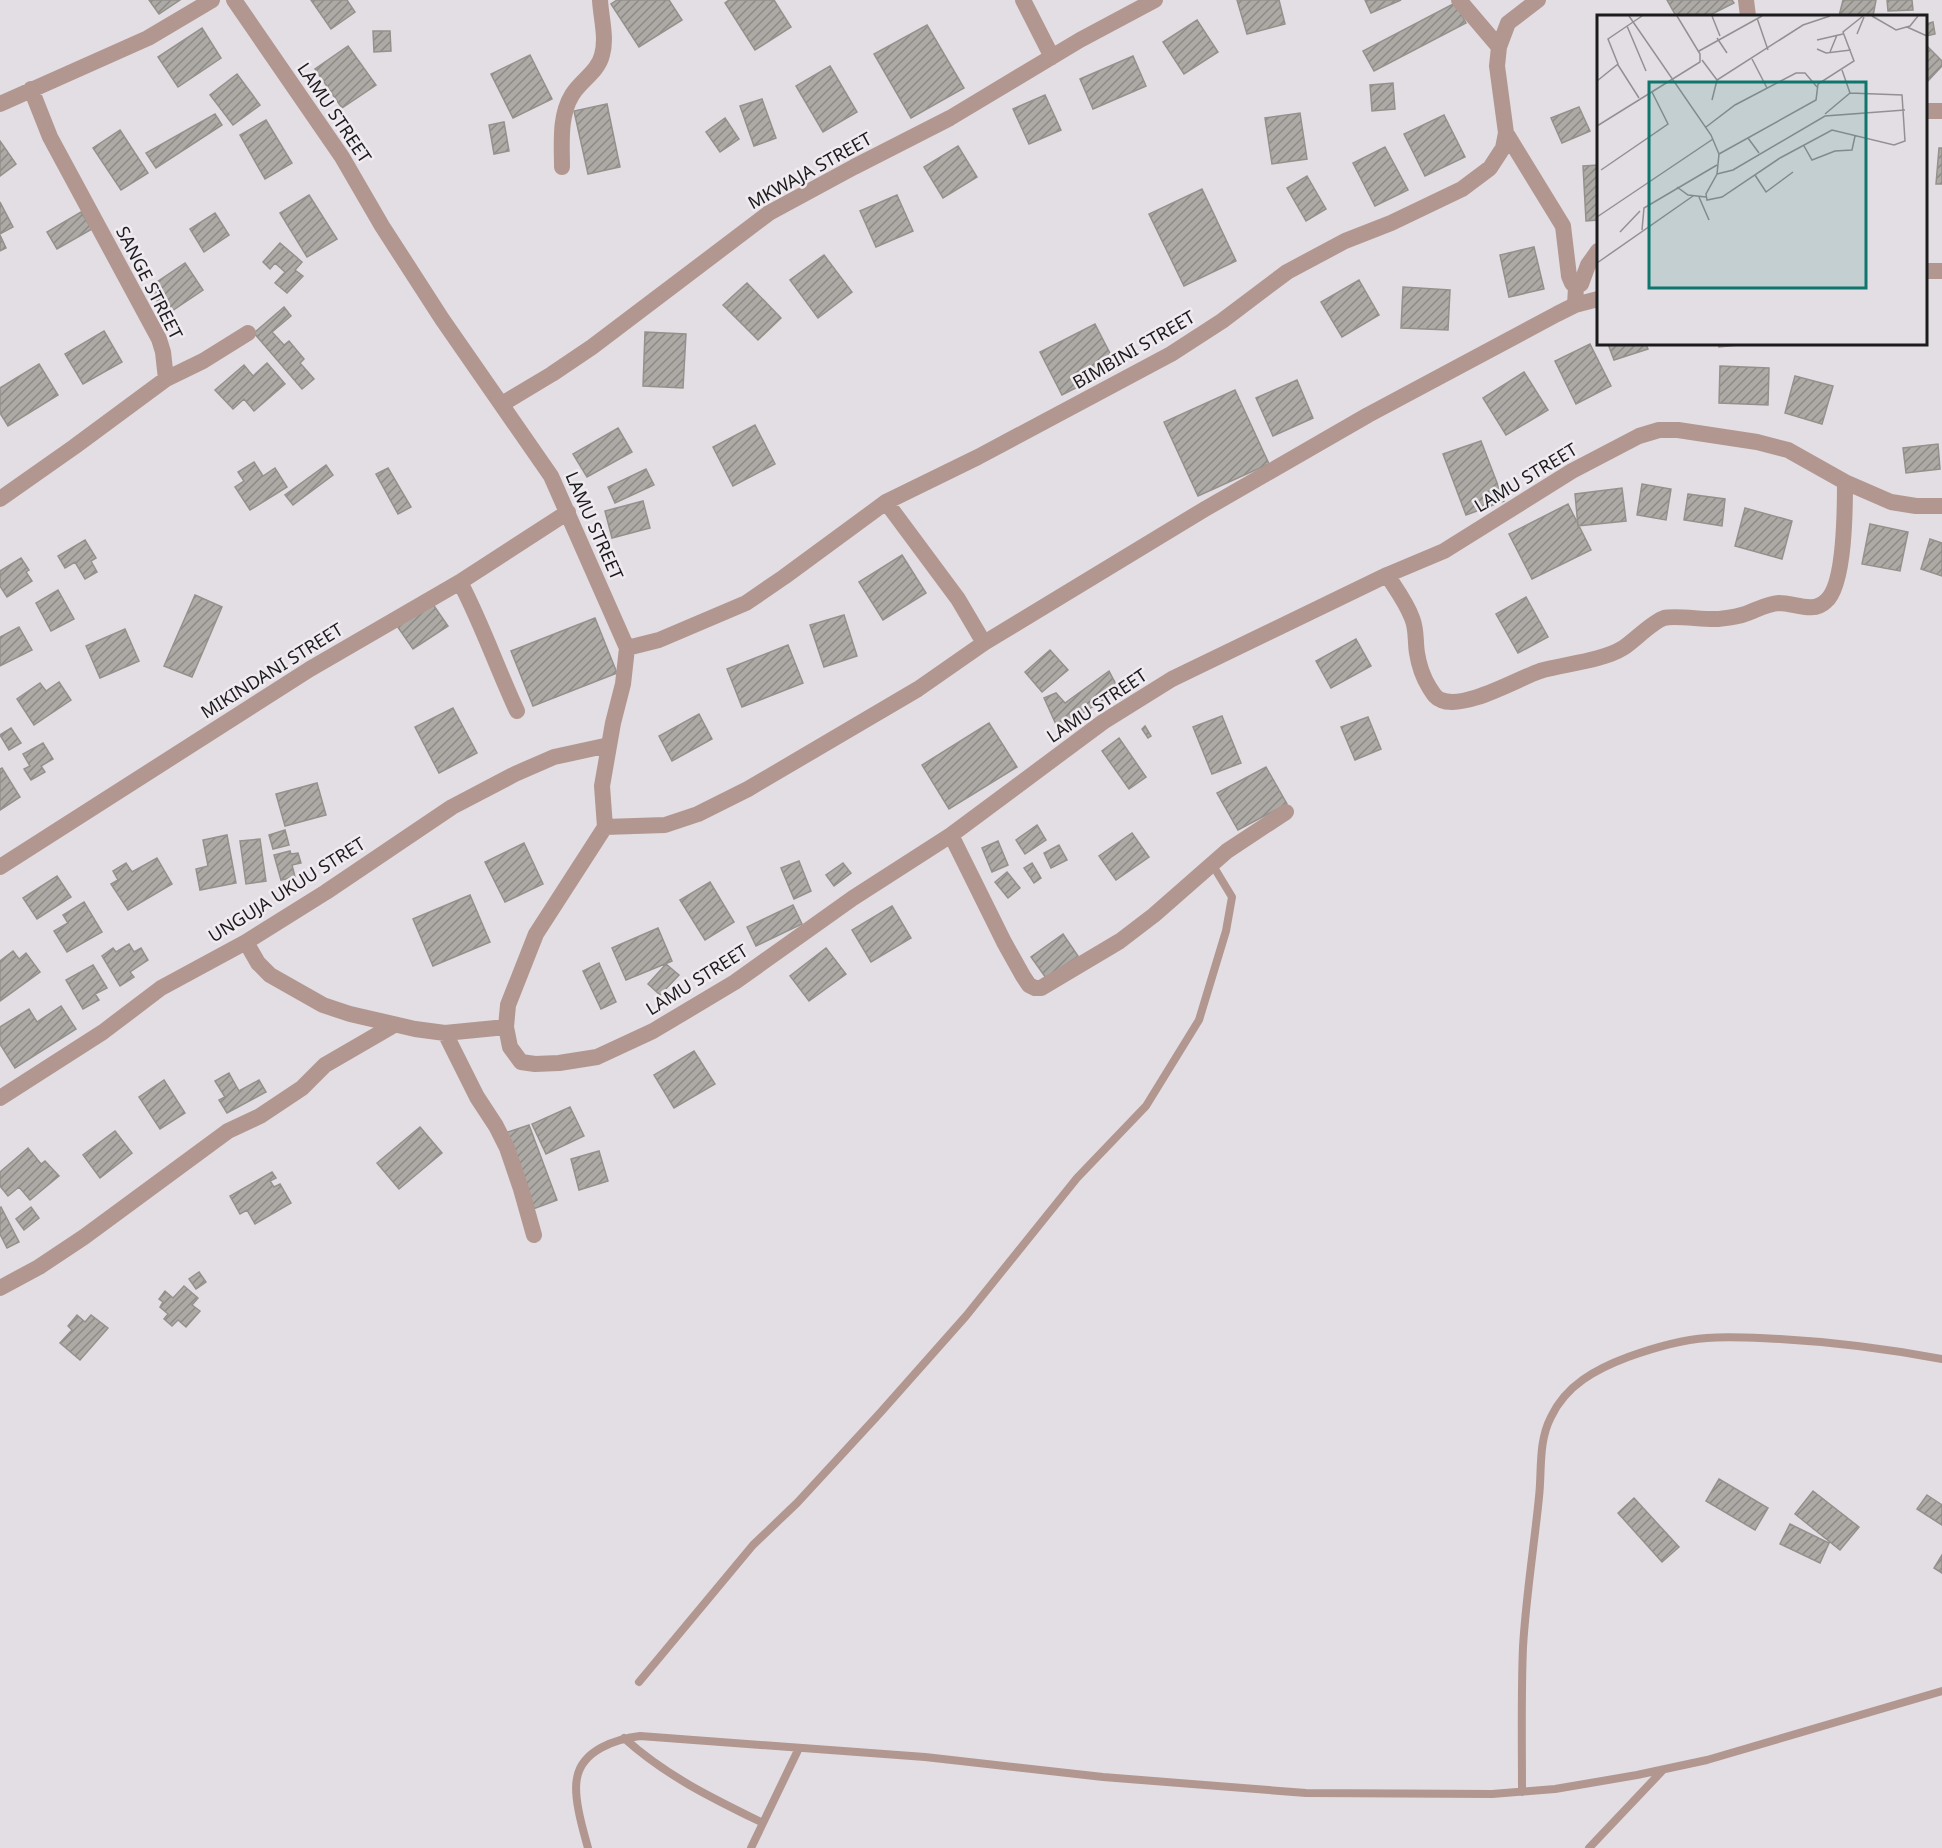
<svg xmlns="http://www.w3.org/2000/svg" width="1942" height="1848" font-family="'Noto Sans',sans-serif">
  <style>
    .building { fill: url(#building-hatch); stroke: #94918c; stroke-width: 1.5 }
    .lines { fill: none; stroke-linecap: round; stroke-linejoin: round }
    .service { stroke: #b19790; stroke-width: 8 }
    .minor { stroke: #b19790; stroke-width: 16 }
    .labels { text-anchor: middle; stroke-width: 5; stroke-linejoin: round; paint-order: stroke }
    .street-label { font-size: 18px; fill: #1c1b1c; stroke: #f0ebf0 }
    .inset-road { fill: none; stroke: #939093; stroke-width: 1.5 }
    .view { fill: #0f766e; fill-opacity: 0.15; stroke: #0f766e; stroke-width: 3 }
    .inset-edge { fill: none; stroke: #1c1b1c; stroke-width: 3 }
  </style>
  <defs>
    <pattern id="building-hatch" width="6" height="6" patternUnits="userSpaceOnUse" patternTransform="scale(1.5)"><rect width="6" height="6" fill="#adaaa5"/><path d="M-1 1l2-2M0 6l6-6M5 7l2-2" fill="none" stroke="#8c8a86"/></pattern>
  </defs>
  <rect width="100%" height="100%" fill="#e3dee3"/>
  <path class="building" d="M149,0H180L159,14Z
    M311,0H347L355,12L331,29Z
    M617,0H669L682,20L639,47L611,4Z
    M729,0H774L791,27L755,50L725,3Z
    M1237,0H1279L1285,24L1247,34Z
    M1365,0H1401L1371,13Z
    M1667,0H1732L1734,3L1708,16H1676Z
    M1843,0H1876L1873,16H1839Z
    M1887,0H1912L1913,10L1888,11Z
    M1455,3L1466,23L1374,71L1363,51Z
    M1197,20L1218,52L1184,74L1163,42Z
    M1933,22L1935,34L1926,36V24Z
    M927,25L964,88L911,118L874,54Z
    M202,28L221,58L178,87L158,57Z
    M373,31H390L391,51L374,52Z
    M1926,45L1942,61V66L1926,83Z
    M348,46L376,85L342,108L315,69Z
    M530,55L552,99L513,118L491,74Z
    M1133,56L1146,86L1093,109L1080,79Z
    M830,66L857,112L823,132L796,86Z
    M237,74L260,105L233,125L210,95Z
    M1393,83L1395,109L1372,111L1370,85Z
    M1045,95L1061,130L1029,144L1013,109Z
    M762,99L776,138L754,146L740,106Z
    M607,104L620,167L588,174L574,111Z
    M1579,107L1590,131L1562,143L1551,118Z
    M1300,113L1307,159L1272,164L1265,118Z
    M215,114L222,125L156,168L146,153Z
    M1444,115L1465,157L1425,176L1404,134Z
    M725,118L739,139L720,152L706,132Z
    M266,120L292,163L265,179L240,135Z
    M504,122L509,151L494,154L489,125Z
    M120,130L148,173L121,190L93,148Z
    M0,141L16,164L0,176Z
    M958,146L977,177L943,198L924,167Z
    M1385,147L1408,190L1375,206L1353,163Z
    M1939,148H1942V184H1936Z
    M1598,165V220L1586,221L1583,166Z
    M1307,176L1326,209L1306,221L1287,188Z
    M1202,189L1236,261L1184,286L1149,214Z
    M309,195L337,239L307,257L280,213Z
    M897,195L913,231L876,247L860,211Z
    M0,202L13,227L0,234Z
    M81,212L92,229L57,249L47,232Z
    M215,213L229,235L204,252L190,229Z
    M0,235L6,248L0,251Z
    M280,243L302,262L295,270L303,276L287,293L275,283L285,272L275,263L270,269L263,262Z
    M1534,247L1544,289L1509,297L1500,255Z
    M824,255L852,292L818,318L790,280Z
    M185,263L203,290L166,315L148,288Z
    M1359,280L1379,315L1342,337L1321,302Z
    M747,283L781,318L758,340L723,305Z
    M1403,287L1450,290L1448,330L1401,328Z
    M284,307L291,316L272,332L284,345L289,341L304,359L300,363L314,379L302,389L254,333Z
    M1095,324L1117,367L1062,395L1040,352Z
    M104,331L122,362L83,384L65,354Z
    M645,332L686,334L683,388L643,386Z
    M1590,344L1611,386L1576,404L1555,361Z
    M1608,344H1646L1648,349L1614,360Z
    M1718,344H1749L1719,347Z
    M267,363L285,384L254,411L244,399L233,409L215,390L244,365L253,376Z
    M39,364L58,395L8,426L0,413V388Z
    M1720,366L1769,368L1768,405L1719,403Z
    M1524,372L1548,410L1506,435L1483,398Z
    M1795,376L1833,386L1822,424L1785,413Z
    M1297,380L1313,418L1273,436L1256,398Z
    M1235,390L1269,464L1198,496L1164,422Z
    M755,425L775,464L733,486L713,447Z
    M618,428L632,452L587,477L573,454Z
    M1481,441L1504,501L1466,515L1443,454Z
    M1938,444L1940,469L1906,473L1903,448Z
    M254,462L263,476L275,468L287,487L250,510L235,487L244,481L238,472Z
    M326,465L333,475L293,505L285,495Z
    M388,468L411,507L398,514L376,474Z
    M646,469L654,485L615,503L608,487Z
    M1642,484L1671,489L1666,520L1637,515Z
    M1622,488L1626,521L1578,526L1575,494Z
    M1688,494L1725,499L1722,526L1684,520Z
    M643,501L650,528L612,538L605,511Z
    M1568,504L1591,550L1532,579L1509,534Z
    M1745,508L1792,521L1782,559L1735,546Z
    M1870,524L1908,532L1900,571L1862,564Z
    M1930,539L1942,543V576L1921,569Z
    M85,540L96,558L91,561L97,572L85,579L75,562L65,568L58,556Z
    M902,555L926,593L883,620L859,582Z
    M21,558L29,570L26,572L32,581L7,597L0,586V571Z
    M58,590L74,619L51,631L36,603Z
    M195,595L222,607L192,677L164,666Z
    M1526,597L1548,637L1518,653L1496,614Z
    M432,603L448,626L413,649L397,626Z
    M844,615L857,656L824,667L810,625Z
    M595,618L617,673L533,706L511,651Z
    M19,627L32,650L0,666V637Z
    M125,629L139,661L100,678L86,646Z
    M1356,639L1371,666L1331,688L1316,661Z
    M788,645L803,683L742,707L727,669Z
    M1050,650L1068,670L1042,692L1025,672Z
    M1109,671L1119,690L1058,729L1044,698L1056,693L1065,703Z
    M59,682L71,700L34,725L17,699L40,683L46,691Z
    M453,708L477,753L439,773L415,727Z
    M699,714L712,739L672,761L659,736Z
    M1222,716L1241,763L1212,774L1193,727Z
    M1368,717L1381,749L1355,760L1341,727Z
    M989,723L1017,767L949,809L922,765Z
    M1145,726L1151,736L1148,738L1142,729Z
    M11,728L21,743L9,750L0,735Z
    M1119,738L1146,777L1129,789L1102,751Z
    M43,743L53,759L41,766L45,772L31,780L24,769L30,766L23,754Z
    M1266,767L1287,804L1238,830L1217,793Z
    M2,768L20,797L0,810V769Z
    M317,783L326,815L285,826L276,794Z
    M1037,825L1046,840L1025,854L1016,840Z
    M285,830L289,845L273,849L269,835Z
    M1132,833L1149,857L1116,880L1099,856Z
    M227,835L236,883L200,890L196,869L208,866L203,840Z
    M260,839L266,881L246,884L240,841Z
    M998,841L1008,865L992,872L982,848Z
    M524,843L543,884L505,902L485,862Z
    M1059,845L1067,860L1051,868L1044,853Z
    M290,851L291,854L298,853L301,863L292,865L295,877L281,880L274,855Z
    M157,858L172,884L128,910L111,884L118,880L113,871L126,863L132,872Z
    M799,861L811,891L794,899L781,868Z
    M843,863L851,873L834,886L826,875Z
    M1032,863L1041,878L1034,883L1024,868Z
    M1007,872L1020,888L1008,898L995,882Z
    M57,876L71,897L37,919L23,898Z
    M710,882L734,922L705,940L680,900Z
    M470,895L490,942L433,966L413,919Z
    M84,902L102,932L67,952L54,931L68,923L63,915Z
    M793,905L802,924L756,946L747,927Z
    M892,906L911,938L871,962L852,930Z
    M658,928L672,961L626,980L612,948Z
    M1063,934L1078,956L1046,978L1031,957Z
    M129,944L134,952L141,948L148,960L130,972L134,977L120,986L102,956L113,948L116,952Z
    M826,948L846,974L809,1001L790,976Z
    M13,951L19,959L26,953L40,972L0,1001V961Z
    M599,963L616,1002L601,1009L583,971Z
    M666,964L679,975L660,995L648,984Z
    M93,965L107,988L95,994L99,1000L83,1009L66,980Z
    M61,1006L76,1029L15,1068L0,1044V1027L29,1009L37,1022Z
    M694,1051L715,1084L674,1108L654,1075Z
    M229,1073L239,1091L259,1080L266,1092L227,1113L219,1100L225,1097L215,1081Z
    M164,1080L185,1113L160,1129L139,1097Z
    M570,1107L584,1136L546,1154L532,1124Z
    M529,1125L557,1200L533,1209L505,1133Z
    M420,1127L442,1153L399,1189L377,1163Z
    M115,1131L132,1153L100,1178L83,1155Z
    M28,1148L41,1164L45,1161L59,1176L30,1200L19,1187L8,1196L0,1186V1172Z
    M599,1151L608,1181L579,1190L571,1159Z
    M272,1172L276,1178L270,1181L274,1187L280,1184L291,1203L255,1224L247,1210L240,1214L230,1196Z
    M1,1207L19,1242L7,1248L0,1234V1208Z
    M31,1207L39,1218L24,1230L16,1219Z
    M199,1272L206,1282L196,1289L189,1279Z
    M184,1286L198,1298L192,1305L200,1311L186,1327L178,1320L172,1326L164,1319L168,1314L160,1307L163,1302L159,1299L165,1291L173,1298Z
    M77,1315L85,1322L91,1315L108,1328L80,1360L60,1343L72,1330L68,1326Z
    M1719,1479L1768,1508L1755,1530L1706,1501Z
    M1813,1491L1859,1527L1840,1550L1795,1514Z
    M1927,1495L1942,1505V1525L1917,1509Z
    M1634,1498L1679,1547L1662,1562L1618,1513Z
    M1790,1524L1829,1543L1820,1563L1780,1544Z
    M1942,1555V1573L1934,1568Z"/>
  <g class="lines">
    <path class="service" d="M639,1682L753,1545L797,1503L880,1413L966,1316L1077,1178L1146,1106L1199,1020L1226,931L1232,897L1212,864
      M624,1738C666,1776 712,1798 763,1823
      M1522,1792C1522,1744 1521,1695 1523,1647C1526,1596 1534,1547 1539,1497C1542,1471 1538,1442 1551,1417C1566,1385 1596,1369 1628,1357C1653,1348 1679,1340 1707,1338C1731,1336 1755,1338 1780,1339C1834,1342 1888,1349 1942,1359
      M588,1848C583,1830 573,1797 577,1778C582,1750 616,1739 640,1736L925,1757L1103,1777L1306,1793L1492,1794L1555,1789L1637,1775L1707,1760L1942,1691
      M751,1848L799,1748
      M1589,1848L1663,1770"/>
    <path class="minor" d="M234,0L342,157L382,226L442,319L551,476L627,648L623,684L613,723L602,786L605,827L536,934L508,1005L506,1027L510,1047L521,1062L535,1064L559,1063L597,1057L653,1031L735,982L853,898L951,835L1103,722L1172,679L1387,575L1444,551L1572,471L1639,436L1659,430H1678L1757,442L1788,450L1845,482L1891,502L1916,506H1942
      M1023,0L1052,57
      M1459,0L1499,47
      M1746,0L1748,16
      M0,104L148,38L212,0
      M1926,111H1942
      M1506,133L1563,226L1569,276L1572,283L1576,287L1575,305
      M562,167C562,144 559,116 572,95C580,81 598,72 602,55C607,38 601,18 600,0
      M1926,271H1942
      M1576,287L1581,284L1588,265L1598,251
      M166,379L203,361L248,333
      M502,404L552,374L592,347L769,213L854,167L950,118L1080,40L1155,0
      M0,499L74,447L166,379L163,352L159,339L50,137L31,89
      M886,502L958,599L984,643
      M1387,575C1396,589 1406,602 1412,618C1417,630 1415,641 1417,653C1419,666 1423,677 1429,687C1433,693 1435,698 1441,700C1465,710 1517,679 1540,671C1564,664 1602,661 1623,648C1634,641 1652,622 1664,618C1675,615 1704,620 1718,619C1726,618 1737,617 1745,614C1757,610 1766,604 1779,603C1795,603 1813,614 1826,601C1845,585 1845,507 1845,482
      M460,582C482,624 497,668 517,711
      M627,648L659,640L746,603L784,577L886,502L978,457L1171,354L1222,321L1287,272L1345,241L1391,223L1462,189L1490,168L1503,148L1506,133L1497,66L1499,47L1508,23L1538,0
      M605,827L665,825L698,814L748,789L918,689L984,643L1205,509L1368,415L1557,314L1575,305L1598,299
      M951,835L1004,942L1023,976L1029,985L1035,988H1041L1120,941L1154,915L1227,851L1286,812
      M0,867L310,669L460,582L568,512
      M246,942L258,963L270,975L323,1005L350,1014L415,1029L445,1033L506,1027
      M445,1033L477,1097L496,1126L507,1148L521,1189L534,1235
      M0,1098L103,1032L161,988L246,942L326,892L452,807L515,774L554,757L609,745
      M0,1288L39,1267L84,1237L228,1131L260,1116L302,1088L325,1065L394,1025"/>
  </g>
  <g class="labels">
    <g class="street-label">
      <text transform="translate(334 113) rotate(56)" y="6">LAMU STREET</text>
      <text transform="translate(810 171) rotate(-29)" y="6">MKWAJA STREET</text>
      <text transform="translate(149 283) rotate(63)" y="6">SANGE STREET</text>
      <text transform="translate(1134 350) rotate(-30)" y="6">BIMBINI STREET</text>
      <text transform="translate(1526 478) rotate(-31)" y="6">LAMU STREET</text>
      <text transform="translate(594 526) rotate(66)" y="6">LAMU STREET</text>
      <text transform="translate(272 671) rotate(-32)" y="6">MIKINDANI STREET</text>
      <text transform="translate(1097 706) rotate(-34)" y="6">LAMU STREET</text>
      <text transform="translate(287 890) rotate(-32)" y="6">UNGUJA UKUU STRET</text>
      <text transform="translate(697 980) rotate(-32)" y="6">LAMU STREET</text>
    </g>
  </g>
  <g transform="translate(1597 15)">
    <rect width="330" height="330" fill="#e3dee3"/>
    <path class="inset-road" d="M32,1L114,120L122,139L120,159L109,179L110,185L125,182L183,143L235,115L297,130L308,126L305,80L253,78L245,55M115,1L123,21M275,1L299,15L313,11L321,1M160,3L171,35M30,11L49,56M310,12L330,21M260,19L267,2M120,23L130,38M220,25L246,19M220,34L229,38L254,35M102,36L165,1M233,37L240,20M155,44L170,73M105,45L120,65M21,50L42,83M0,66L21,49L11,24L45,1M115,85L120,65L206,10L233,1M228,99L253,78M0,111L103,47V39L80,1M109,112L138,90L199,58H208L220,72M151,123L162,138M207,131L215,145L238,136L255,135L258,121M122,139L219,85L221,69L257,46L246,17L266,1M4,155L71,109L55,77M120,159L136,155L228,101L308,95M158,160L169,177L196,157M80,172L91,180L109,182M102,182L112,205M0,202L116,124M45,215L47,193L120,150M23,217L43,196M0,248L96,181"/>
    <path class="view" d="M52,67H269V273H52Z"/>
    <rect width="330" height="330" class="inset-edge"/>
  </g>
</svg>
